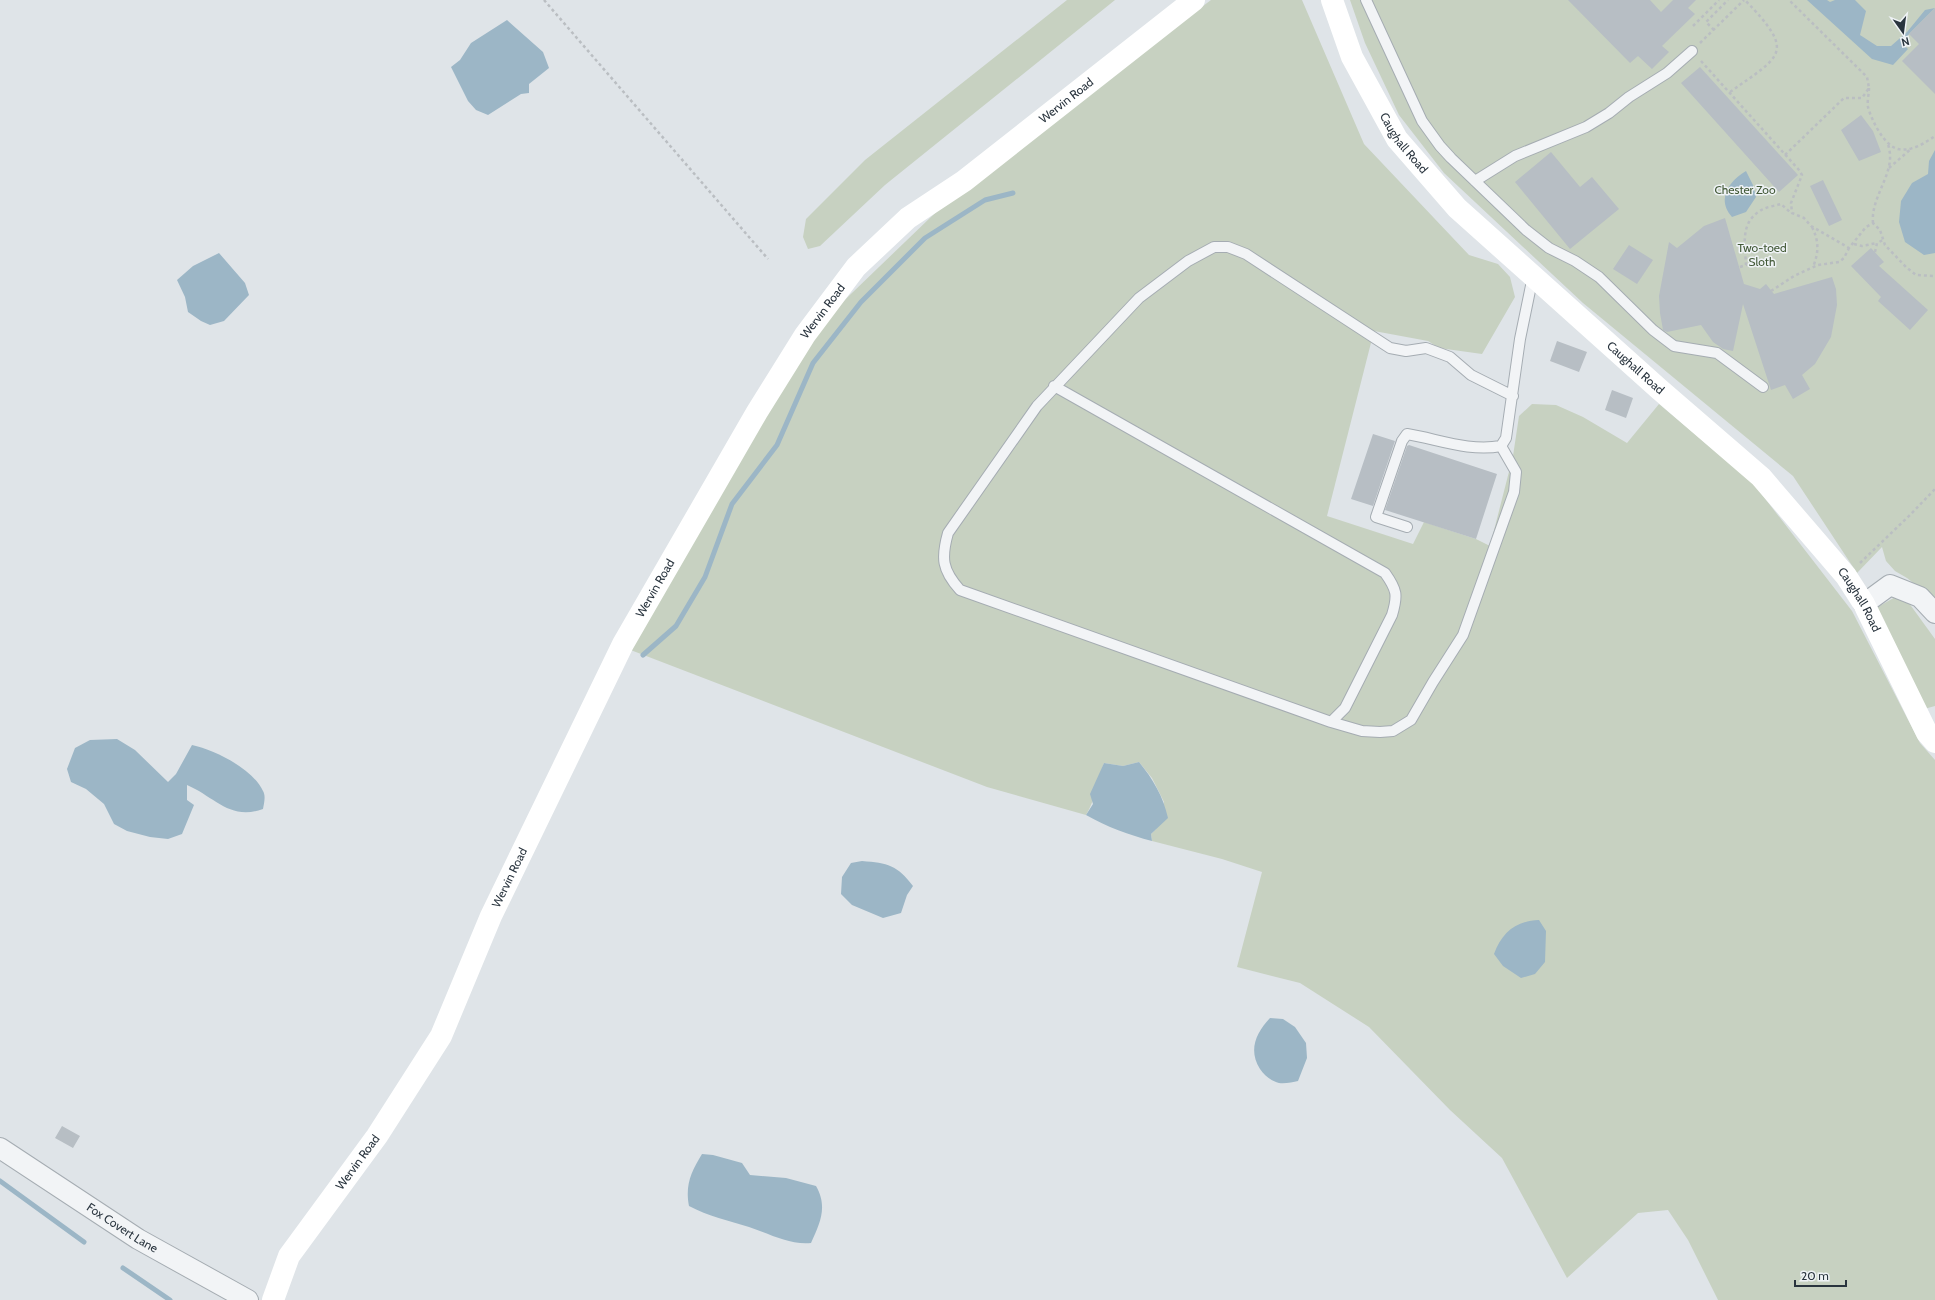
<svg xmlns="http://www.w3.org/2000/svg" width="1935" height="1300" font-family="Cabin,sans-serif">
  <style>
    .green { fill: #c7d1c1 }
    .water { fill: #9cb6c6 }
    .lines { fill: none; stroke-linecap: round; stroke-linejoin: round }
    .stream { stroke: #9cb6c6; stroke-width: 5 }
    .building { fill: #b7bec4 }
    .lane-casing { stroke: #a5acb2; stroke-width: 12 }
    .street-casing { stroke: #a5acb2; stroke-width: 22 }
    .path { stroke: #babec2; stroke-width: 2.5; stroke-dasharray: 3 3; stroke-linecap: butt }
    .lane { stroke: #f2f4f6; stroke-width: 10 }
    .street { stroke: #f2f4f6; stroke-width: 20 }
    .secondary { stroke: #fff; stroke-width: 22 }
    .labels { text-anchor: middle; stroke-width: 3; stroke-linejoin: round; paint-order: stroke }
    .street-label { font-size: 12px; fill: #29343e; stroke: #eff3f6 }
    .park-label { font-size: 12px; fill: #425937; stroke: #eff3f6 }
  </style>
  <rect width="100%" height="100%" fill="#dfe4e8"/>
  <path class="green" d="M1067,0H1115L885,185L820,246L808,249L803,237L806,219L865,160Z
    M1211,0H1302L1364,144L1469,255L1498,264L1510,277L1515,297L1482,354L1439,348L1428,341L1374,331L1327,516L1413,544L1424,522L1476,539L1490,546L1513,456L1519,416L1532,404L1556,405L1583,417L1627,443L1659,404L1753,483L1852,611L1920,743L1935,760V1300H1718L1688,1240L1668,1210L1638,1213L1567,1278L1502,1158L1450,1110L1369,1027L1300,983L1237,967L1262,872L1222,859L1152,841L1151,834L1156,829L1164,802L1152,778L1139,762L1123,766L1104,763C1097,780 1096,799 1086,815L987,787L628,649L800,343L958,191Z
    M1350,0H1935V600L1907,578L1895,571L1886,561L1882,547L1857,573L1793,476L1583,303L1444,173L1399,115L1365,43Z
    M1897,596L1906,599L1935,639V706L1924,709L1876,608Z"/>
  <path class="water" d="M1807,0H1827L1830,2L1835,0H1855L1866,11L1860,35L1877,46H1891L1907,32L1925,10L1935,8L1909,34L1903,44L1908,49L1893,65L1872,59Z
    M507,20L543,52L549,68L529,84V93L521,94L488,115L476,110L468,101L451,67L460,60L471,43Z
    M1935,150V253L1924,255L1905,242L1899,222L1901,201L1912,183L1928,174L1929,161Z
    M1746,171L1753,185L1756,197L1746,212L1732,217C1716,199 1729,181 1746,171Z
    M219,253L245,283L249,295L224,321L210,325L201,321L188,312L185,297L177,280L193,266Z
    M117,739L135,750L168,782L176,774L192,745C215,750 253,769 263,791C266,796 264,803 263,809C230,821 215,797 187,785V800L194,805L182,834L168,839L150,837L127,831L114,824L104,804L86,789L71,782L67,769L75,748L90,740Z
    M1139,762C1153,779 1163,796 1168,818L1151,834L1152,841C1129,835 1107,827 1086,815L1093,804L1090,794L1104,763L1123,766Z
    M862,861C888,863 897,865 913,886L907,895L901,913L883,918L852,905L841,894L842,877L851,863Z
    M1539,920L1546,931L1545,962L1535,974L1521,978L1503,966L1494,954C1502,933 1515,921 1539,920Z
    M1270,1018L1283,1019L1295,1027L1306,1043L1307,1058L1298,1081C1293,1082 1285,1084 1279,1083C1271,1081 1265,1076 1260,1069C1248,1050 1256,1033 1270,1018Z
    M702,1154L713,1155L742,1163L750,1175L786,1178L816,1186C828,1207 820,1223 811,1243C789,1245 770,1234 749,1227C729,1221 708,1216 689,1206C685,1185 691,1172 702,1154Z"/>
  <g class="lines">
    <path class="stream" d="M643,655L676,626L705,577L732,504L777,445L813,363L861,302L925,238L985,200L1013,193
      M0,1181L84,1242
      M123,1268L170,1300"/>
  </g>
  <path class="building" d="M1568,0H1650L1661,12L1673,0H1696L1688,8L1695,14L1662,46L1669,52L1652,69L1638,56L1630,63Z
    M1935,8V94L1902,61L1919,44L1909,34Z
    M1700,67L1798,175L1779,192L1681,83Z
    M1861,115L1873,131L1881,152L1859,161L1841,130Z
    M1551,152L1580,187L1592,177L1619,209L1570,249L1515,182Z
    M1823,180L1842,220L1829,226L1810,186Z
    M1725,218L1744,284L1760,289L1766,284L1774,294L1832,277L1836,289L1837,305L1831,337L1815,364L1802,375L1810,389L1793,399L1785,385L1771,390L1743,304L1733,351L1723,349L1713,342L1701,325L1667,332L1663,330L1660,313L1659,296L1669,242L1677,248L1704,226Z
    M1629,245L1653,260L1637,284L1613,269Z
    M1871,248L1884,262L1879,266L1928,310L1910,330L1878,301L1881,297L1851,266Z
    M1557,341L1587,352L1579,372L1550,361Z
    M1612,390L1633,398L1626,418L1605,410Z
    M1373,434L1395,441L1373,506L1351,499Z
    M1409,445L1497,474L1476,539L1385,510L1407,446Z
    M62,1126L80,1136L73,1148L55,1138Z"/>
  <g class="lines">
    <defs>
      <path id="lane" d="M1366,0L1422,121L1440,146L1451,158L1526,230L1549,248L1575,261L1599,277L1653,330L1674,346L1717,353L1763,387
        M1475,181L1515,156L1586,127L1609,113L1629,97L1667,73L1692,51
        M1054,386L1385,573C1397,590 1398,595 1392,615L1345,708L1331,722
        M1501,446L1516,472L1514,492L1463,635L1433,682L1411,720L1393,731L1380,732L1362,731L1331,722L960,590C942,570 941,558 948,533L1037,406L1139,298L1188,261L1214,247H1228L1246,254L1390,348L1406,351L1426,348L1450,357L1471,375L1513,396
        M1407,527L1376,517L1402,441L1407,434C1438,439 1469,452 1501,446L1506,438L1520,339L1533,276"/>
      <g id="street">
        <path d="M1864,604L1890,585L1920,597L1935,613"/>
        <path id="s1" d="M0,1148L138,1239L248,1300"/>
      </g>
    </defs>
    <use href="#lane" class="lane-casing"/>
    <use href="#street" class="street-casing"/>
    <path class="path" d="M544,0L768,259
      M1693,26L1719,0
      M1714,30L1706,22L1728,0
      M1700,43L1744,0
      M1701,61L1799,170L1802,175L1791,203L1792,213L1804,218L1811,226L1849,248L1866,227L1873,223L1880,230L1885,245L1906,267L1916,275L1935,276
      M1869,88C1869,94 1867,101 1868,107C1871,119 1884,146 1898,149C1911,152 1925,143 1935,136
      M1730,92C1782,55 1796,53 1745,0
      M1785,155L1844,98H1862L1869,88L1867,77L1789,0
      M1889,168L1912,148
      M1873,223C1871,203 1885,185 1889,166C1891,158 1890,151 1888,144
      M1812,227C1819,241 1819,252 1813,267
      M1854,244L1862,246L1877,243
      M1875,252L1877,243L1883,240
      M1740,267L1746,265C1745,245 1740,223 1760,211C1765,207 1774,206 1781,204L1791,213
      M1771,291L1794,276L1818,265L1839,262L1844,258L1849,248
      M1860,563L1910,515L1935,489"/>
    <use href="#lane" class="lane"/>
    <use href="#street" class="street"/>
    <g class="secondary">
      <path id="s2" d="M1332,0L1352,57L1397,139L1457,208L1659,389L1761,477L1846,576L1864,604L1927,733L1935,742"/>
      <path id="s3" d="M273,1300L289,1256L377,1136L441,1036L491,916L623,644L757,412L805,335L856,267L908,218L964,181L1194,0"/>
    </g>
  </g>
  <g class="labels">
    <g class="street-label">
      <text dy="4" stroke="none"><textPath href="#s3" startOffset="1459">Wervin Road</textPath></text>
      <text dy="4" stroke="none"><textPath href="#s2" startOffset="161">Caughall Road</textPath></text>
      <text dy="4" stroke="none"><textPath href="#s3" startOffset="1135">Wervin Road</textPath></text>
      <text dy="4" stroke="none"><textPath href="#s2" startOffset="485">Caughall Road</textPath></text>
      <text dy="4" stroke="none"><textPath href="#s3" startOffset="811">Wervin Road</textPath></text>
      <text dy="4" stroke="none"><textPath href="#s2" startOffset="809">Caughall Road</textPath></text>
      <text dy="4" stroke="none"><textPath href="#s3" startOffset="487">Wervin Road</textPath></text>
      <text dy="4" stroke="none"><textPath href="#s3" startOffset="163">Wervin Road</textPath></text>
      <text dy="4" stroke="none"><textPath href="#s1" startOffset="146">Fox Covert Lane</textPath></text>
    </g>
    <g class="park-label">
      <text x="1745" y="194">Chester Zoo</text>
      <text x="1762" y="252">Two-toed<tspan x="1762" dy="14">Sloth</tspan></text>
    </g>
  </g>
  <g transform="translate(1903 32) rotate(166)" stroke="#eff3f6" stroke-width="3" paint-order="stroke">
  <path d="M0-3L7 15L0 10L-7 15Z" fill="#29343e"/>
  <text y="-6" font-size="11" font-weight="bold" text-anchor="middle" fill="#29343e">N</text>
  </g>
  <path d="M1795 1280v6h51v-6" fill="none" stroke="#29343e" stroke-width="2"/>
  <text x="1801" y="1280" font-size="12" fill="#29343e" stroke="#eff3f6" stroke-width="3" paint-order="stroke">20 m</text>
</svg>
